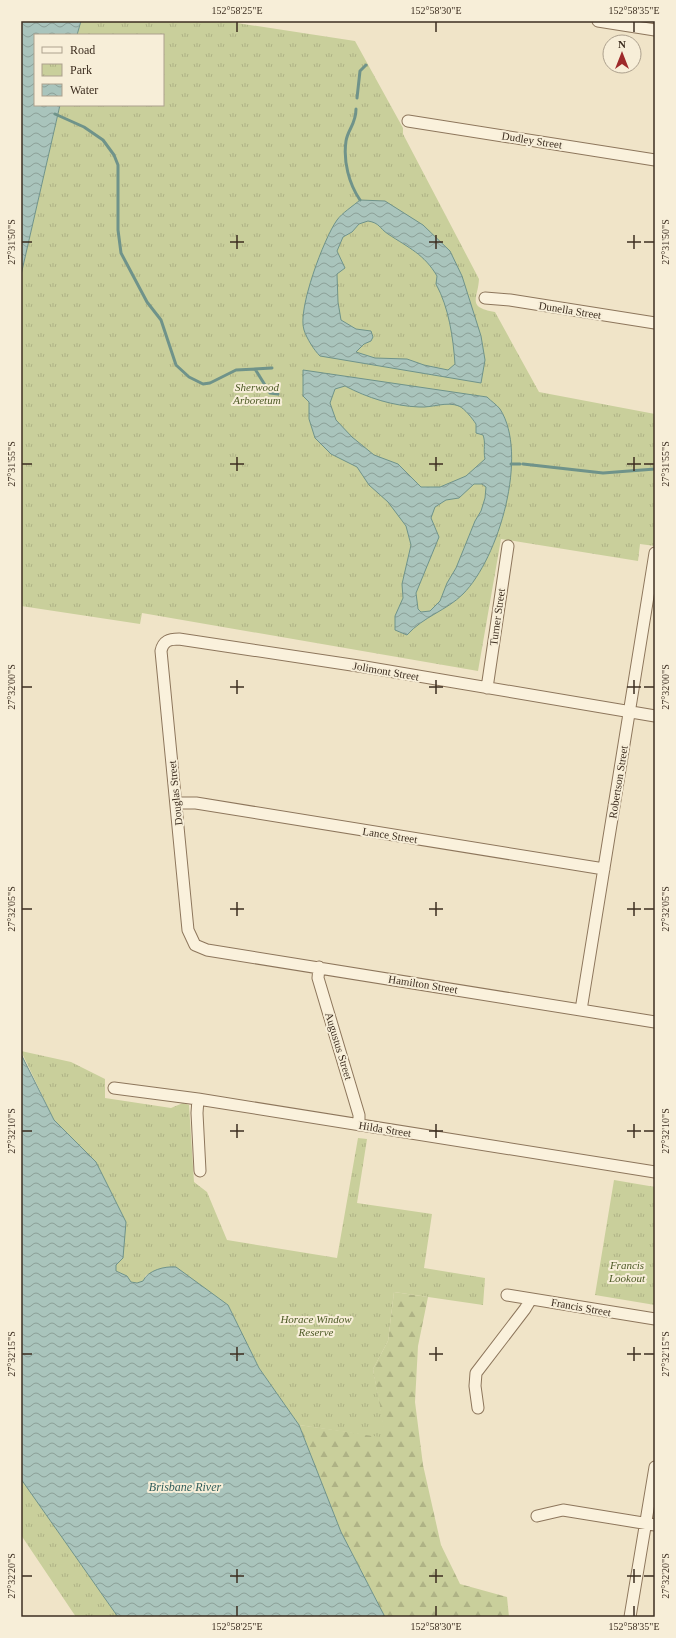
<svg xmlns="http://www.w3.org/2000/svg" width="676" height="1638" font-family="Georgia,serif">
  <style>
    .forest { fill: url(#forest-firs) }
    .park { fill: url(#park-tufts) }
    .water { fill: url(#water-waves); stroke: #6f938a; fill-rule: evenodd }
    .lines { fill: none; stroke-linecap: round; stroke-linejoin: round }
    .stream { stroke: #6f938a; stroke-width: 3 }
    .street-casing { stroke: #8d765c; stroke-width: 13 }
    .street { stroke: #faf1dc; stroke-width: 11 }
    .ticks { fill: none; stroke: #3d2e20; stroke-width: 1.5 }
    .labels { text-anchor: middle; stroke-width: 4; stroke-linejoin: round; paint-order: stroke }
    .street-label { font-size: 11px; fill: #3d2e20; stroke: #f7eed8 }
    .park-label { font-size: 11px; font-style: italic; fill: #4d5a26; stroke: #f7eed8 }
    .water-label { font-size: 12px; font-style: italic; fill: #2f5d5a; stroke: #f7eed8 }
    .neatline { fill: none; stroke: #3d2e20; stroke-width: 1.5 }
    .ticks-label { font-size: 10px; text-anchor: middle; fill: #3d2e20 }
  </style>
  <defs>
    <pattern id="forest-firs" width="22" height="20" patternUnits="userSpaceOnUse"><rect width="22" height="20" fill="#c9cf9b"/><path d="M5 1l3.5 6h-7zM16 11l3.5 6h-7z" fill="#aeb285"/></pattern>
    <pattern id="park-tufts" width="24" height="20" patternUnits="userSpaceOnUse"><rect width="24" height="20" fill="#c9cf9b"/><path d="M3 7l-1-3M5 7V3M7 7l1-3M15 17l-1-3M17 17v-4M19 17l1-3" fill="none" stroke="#aeb285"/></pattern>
    <pattern id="water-waves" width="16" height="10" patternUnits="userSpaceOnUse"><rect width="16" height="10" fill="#a9c4bc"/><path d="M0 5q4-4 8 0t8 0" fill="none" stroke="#8ba098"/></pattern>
  </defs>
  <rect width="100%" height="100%" fill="#f0e4c8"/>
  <path class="forest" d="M394,1292L428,1297L418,1346L415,1402L423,1465L441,1545L460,1584L507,1597L509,1617H385L341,1532L299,1425L385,1437L373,1369L388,1341Z"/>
  <path class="park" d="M81,21H224L355,41L403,128V134L479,279C478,299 466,307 495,312L539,392L655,414V546L640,544L638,561L501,539L478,671L142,613L140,624L21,606V275L60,105H163V35H77Z
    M21,1051L71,1062L105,1079V1098L171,1108L183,1103L189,1105L194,1182L207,1192L227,1240L337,1258L358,1138L367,1139L357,1203L432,1214L424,1268L485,1278L483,1305L394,1292L388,1341L373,1369L386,1438L299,1425L259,1368L228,1305L173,1267L146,1275L143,1281L137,1283L131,1282L127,1276L116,1271L96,1162L54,1120Z
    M614,1180L655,1187V1305L595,1295Z
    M21,1479L118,1617H76L21,1535Z"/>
  <path class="water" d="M21,21H81L77,35H35V105H60L21,275Z
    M360,200L385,201L423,225L450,251L462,276L481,336L485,360L481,383L320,356C314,350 307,339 304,330C297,310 324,238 337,220C342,213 353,206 360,200ZM368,221C380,223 379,228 388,234C409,248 424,254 437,276L436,284C449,308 453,337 455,364L448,370L424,365L407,359L375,358L356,352L364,344L371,341L373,337L371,331L356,329L341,320L338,302L337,274L345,268L337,251L343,237L352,232L359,224Z
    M303,370L487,397C491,401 497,405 500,409C529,454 499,558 463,594C446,611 424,616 407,635L395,630V616L403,598L402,584L411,545L406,526L388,502L369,485L357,467L331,454L315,438L309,419V402L303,396ZM345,386C368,398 393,406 419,407C432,408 446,401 459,406C465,409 472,418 476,424V433L483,435C486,443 483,450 485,459L466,476L440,487H421L398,464L374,455L352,437L336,420L330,403L335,389ZM474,484H482L486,487L485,498L481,511L475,521L456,568L447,583L440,601L430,611L421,612L418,609L416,593L439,537L431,518L435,507L446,500L459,498Z
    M21,1054L54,1120L96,1162L126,1222L123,1258L116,1265V1271L127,1276L131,1282L137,1283L143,1281C148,1270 165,1266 176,1267L228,1305L259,1368L299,1425L341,1532L385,1617H118L21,1479Z"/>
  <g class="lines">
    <path class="stream" d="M357,98L360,71L366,65
      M356,109C356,124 348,129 346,141C343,161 349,184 360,200
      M55,114L84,127L103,140L114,155L118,165V230L121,253L147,302L161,320L176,365L189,377L203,384L210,383L236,370L272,368
      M255,369L270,393L278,394
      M511,464H520
      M523,464L603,473L655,469"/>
    <defs>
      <path id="street" d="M598,21L655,30
        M408,121L655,160
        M485,298L510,300L655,323
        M487,688L508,546
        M655,716L365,667L179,639C169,639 163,641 161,651L188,930L195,945L207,950L655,1022
        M176,803H196L604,869
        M319,967L318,978L359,1115V1125
        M581,1010L655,553
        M114,1088L198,1099L655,1172
        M198,1099L197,1113L200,1171
        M507,1295L655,1319
        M478,1408L475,1386L476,1373L525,1309L531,1299
        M537,1516L563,1510L655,1525
        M630,1617L655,1467"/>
    </defs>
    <use href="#street" class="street-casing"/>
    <use href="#street" class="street"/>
  </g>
  <path class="ticks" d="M237,22V32M436,22V32M634,22V32M237,235V249M436,235V249M634,235V249M22,242H32M230,242H244M429,242H443M627,242H641M644,242H654M237,457V471M436,457V471M634,457V471M22,464H32M230,464H244M429,464H443M627,464H641M644,464H654M237,680V694M436,680V694M634,680V694M22,687H32M230,687H244M429,687H443M627,687H641M644,687H654M237,902V916M436,902V916M634,902V916M22,909H32M230,909H244M429,909H443M627,909H641M644,909H654M237,1124V1138M436,1124V1138M634,1124V1138M22,1131H32M230,1131H244M429,1131H443M627,1131H641M644,1131H654M237,1347V1361M436,1347V1361M634,1347V1361M22,1354H32M230,1354H244M429,1354H443M627,1354H641M644,1354H654M237,1569V1583M436,1569V1583M634,1569V1583M22,1576H32M230,1576H244M429,1576H443M627,1576H641M644,1576H654M237,1606V1616M436,1606V1616M634,1606V1616"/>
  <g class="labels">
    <g class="street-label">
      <text transform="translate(532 140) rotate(9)" y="4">Dudley Street</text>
      <text transform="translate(570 310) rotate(9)" y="4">Dunella Street</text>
      <text transform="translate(497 617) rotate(-82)" y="4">Turner Street</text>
      <text transform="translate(386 671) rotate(10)" y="4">Jolimont Street</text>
      <text transform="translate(618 782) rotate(-81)" y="4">Robertson Street</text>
      <text transform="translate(175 793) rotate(-96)" y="4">Douglas Street</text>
      <text transform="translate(390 835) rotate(9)" y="4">Lance Street</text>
      <text transform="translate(423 984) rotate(9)" y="4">Hamilton Street</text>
      <text transform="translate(339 1046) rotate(73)" y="4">Augustus Street</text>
      <text transform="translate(385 1129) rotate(9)" y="4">Hilda Street</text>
      <text transform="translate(581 1307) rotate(10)" y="4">Francis Street</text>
    </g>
    <g class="park-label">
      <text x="257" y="391">Sherwood<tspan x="257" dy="13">Arboretum</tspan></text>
      <text x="627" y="1269">Francis<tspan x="627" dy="13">Lookout</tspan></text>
      <text x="316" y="1323">Horace Window<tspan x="316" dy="13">Reserve</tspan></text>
    </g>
    <g class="water-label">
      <text x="185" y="1491">Brisbane River</text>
    </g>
  </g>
  <rect width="676" height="1638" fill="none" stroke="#f7eed8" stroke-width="44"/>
  <rect x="34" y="34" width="130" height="72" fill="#f7eed8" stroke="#ada18e"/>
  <rect x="42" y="47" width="20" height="6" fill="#faf1dc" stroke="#ada18e"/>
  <text x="70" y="54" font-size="12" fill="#3d2e20">Road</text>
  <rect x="42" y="64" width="20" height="12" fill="url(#park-tufts)" stroke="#ada18e"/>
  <text x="70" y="74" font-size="12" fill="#3d2e20">Park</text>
  <rect x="42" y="84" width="20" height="12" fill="url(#water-waves)" stroke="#ada18e"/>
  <text x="70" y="94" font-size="12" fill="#3d2e20">Water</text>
  <g transform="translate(622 54)"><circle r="19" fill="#f7eed8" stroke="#ada18e"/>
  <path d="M0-3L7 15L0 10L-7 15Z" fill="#9e2a2b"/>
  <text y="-6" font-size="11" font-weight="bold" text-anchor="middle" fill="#3d2e20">N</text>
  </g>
  <rect x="22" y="22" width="632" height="1594" class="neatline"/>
  <g class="ticks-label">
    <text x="237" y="14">152°58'25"E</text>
    <text x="436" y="14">152°58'30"E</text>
    <text x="634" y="14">152°58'35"E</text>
    <text transform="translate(11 242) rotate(-90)" y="4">27°31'50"S</text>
    <text transform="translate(665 242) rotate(-90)" y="4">27°31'50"S</text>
    <text transform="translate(11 464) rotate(-90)" y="4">27°31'55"S</text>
    <text transform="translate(665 464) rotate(-90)" y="4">27°31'55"S</text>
    <text transform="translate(11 687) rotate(-90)" y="4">27°32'00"S</text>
    <text transform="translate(665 687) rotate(-90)" y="4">27°32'00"S</text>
    <text transform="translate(11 909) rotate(-90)" y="4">27°32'05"S</text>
    <text transform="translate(665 909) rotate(-90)" y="4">27°32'05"S</text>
    <text transform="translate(11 1131) rotate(-90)" y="4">27°32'10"S</text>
    <text transform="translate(665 1131) rotate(-90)" y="4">27°32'10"S</text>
    <text transform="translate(11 1354) rotate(-90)" y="4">27°32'15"S</text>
    <text transform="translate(665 1354) rotate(-90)" y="4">27°32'15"S</text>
    <text transform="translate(11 1576) rotate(-90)" y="4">27°32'20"S</text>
    <text transform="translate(665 1576) rotate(-90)" y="4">27°32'20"S</text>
    <text x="237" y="1630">152°58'25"E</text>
    <text x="436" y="1630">152°58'30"E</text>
    <text x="634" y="1630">152°58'35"E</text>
  </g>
</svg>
